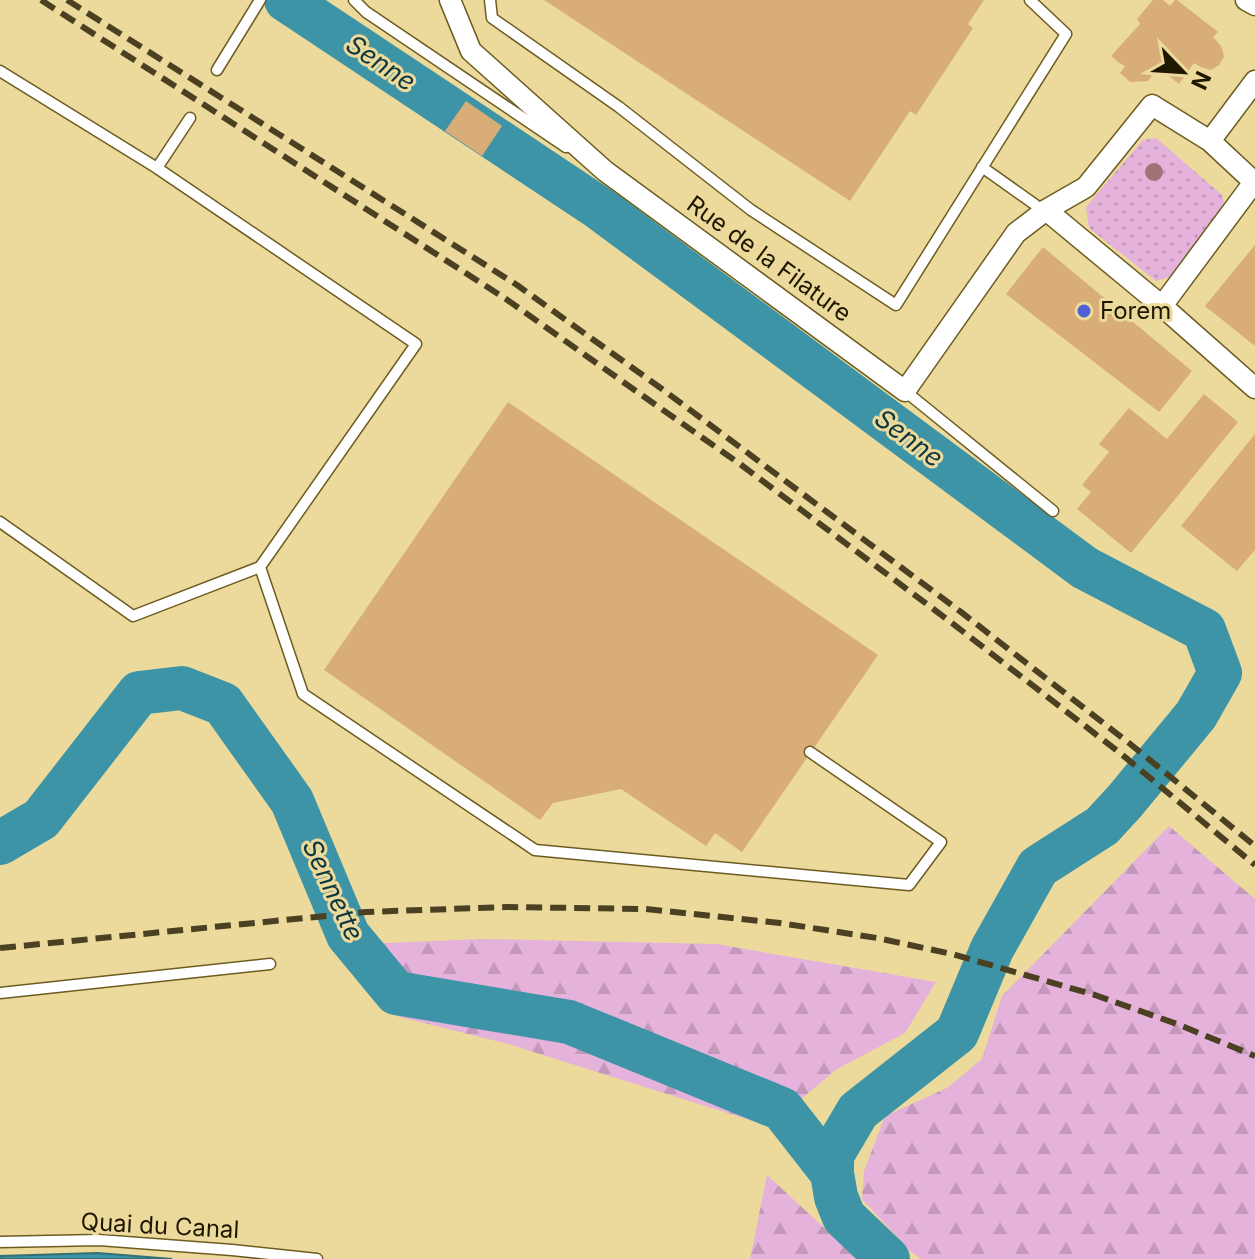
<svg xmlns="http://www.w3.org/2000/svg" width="1255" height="1259" font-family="Inter,sans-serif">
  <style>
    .grass { fill: url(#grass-dots) }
    .forest { fill: url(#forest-firs) }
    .water { fill: #3c94a6; stroke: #336f74; stroke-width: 2 }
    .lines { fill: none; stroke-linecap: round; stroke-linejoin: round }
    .river { stroke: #3c94a6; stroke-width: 44 }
    .building { fill: #d8ad77 }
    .lane-casing { stroke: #6d5c20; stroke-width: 13 }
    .street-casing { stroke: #6d5c20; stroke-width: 23 }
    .lane { stroke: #fff; stroke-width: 10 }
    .street { stroke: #fff; stroke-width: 20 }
    .rail { stroke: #4b4122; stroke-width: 6; stroke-dasharray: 16 8; stroke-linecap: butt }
    .tree { fill: #a07477 }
    .poi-dot { fill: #5060d6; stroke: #ecd99c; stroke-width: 3 }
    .labels { text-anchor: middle; stroke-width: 6; stroke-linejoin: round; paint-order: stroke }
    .street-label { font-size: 24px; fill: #1f1801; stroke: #ecd99c }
    .poi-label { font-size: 24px; fill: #1f1801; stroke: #ecd99c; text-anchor: start }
    .water-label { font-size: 26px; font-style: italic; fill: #0d373f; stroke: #ecd99c }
  </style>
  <defs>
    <pattern id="grass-dots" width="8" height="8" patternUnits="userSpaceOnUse" patternTransform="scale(2)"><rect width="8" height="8" fill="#e4b2db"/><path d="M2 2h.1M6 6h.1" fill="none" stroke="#c398ba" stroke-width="1.8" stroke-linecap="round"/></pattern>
    <pattern id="forest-firs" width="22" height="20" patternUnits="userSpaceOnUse" patternTransform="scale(2)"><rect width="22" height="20" fill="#e4b2db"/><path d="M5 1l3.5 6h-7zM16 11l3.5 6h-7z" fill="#c398ba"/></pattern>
  </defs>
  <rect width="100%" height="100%" fill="#ecd99c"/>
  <path class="grass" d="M1156,138L1222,195L1225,208L1173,276L1156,281L1089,228L1086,207L1143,140Z"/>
  <path class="forest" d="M1169,826L1255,899V1259H921L910,1251L862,1199L864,1171L885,1116L947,1088L982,1059L1002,996Z
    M481,939L716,944L936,982L905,1033L837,1069L769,1126L508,1044L396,1016L338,945Z
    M767,1175L858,1259H750Z"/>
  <path class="water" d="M98,1253L172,1259H0V1256Z"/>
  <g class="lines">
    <path class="river" d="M286,0L599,208L1085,568L1204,630L1220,673L1196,715L1125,801L1102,826L1038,867L992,949L957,1033L858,1111L832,1155V1173L836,1197L844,1217L888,1259
      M0,843L41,819L139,693L182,688L223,704L292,801L348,935L396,993L569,1022L782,1109L832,1173"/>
  </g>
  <path class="building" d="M544,0H984L968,24L973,28L916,115L910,111L850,201Z
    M1153,0H1163L1170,6L1175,0H1177L1218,32L1213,37L1221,46L1223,52L1224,57L1219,65L1211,70L1203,68L1194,63L1179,84L1158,67L1148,81L1130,82L1120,73L1125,66L1118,62L1111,56L1140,24L1137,19Z
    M466,101L502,126L482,156L445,131Z
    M1255,245V346L1205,306Z
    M1043,247L1192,371L1159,412L1006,294Z
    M1204,394L1238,422L1131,553L1077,509L1091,492L1082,485L1109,452L1099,444L1129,408L1167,439Z
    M508,402L878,655L742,852L715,833L706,846L621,789L553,803L540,820L324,670Z
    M1255,434V550L1237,571L1181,526Z"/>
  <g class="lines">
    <defs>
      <path id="lane" d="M354,0L366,12L566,147
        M490,0L492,18L619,107L751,210L896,305L1066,34L1030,0
        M217,70L260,0
        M0,71L157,168L416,344L260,567L133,616L0,522
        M982,167L1044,211
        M157,168L190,118
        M905,391L1053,511
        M260,567L303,694L535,850L909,885L941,842L810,752
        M0,993L270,964
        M0,1242L99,1240L232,1250L317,1259"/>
      <path id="street" d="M450,0L471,51L605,171L905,391L1016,233L1046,210L1086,187L1152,105L1210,141L1254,182L1162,306L1046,210
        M1246,0L1255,5
        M1210,141L1255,81
        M1162,306L1255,388"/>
    </defs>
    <use href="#lane" class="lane-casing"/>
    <use href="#street" class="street-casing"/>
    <use href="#lane" class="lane"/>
    <use href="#street" class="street"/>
    <path class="rail" d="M41,0L506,299L653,403L740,464L948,620L1120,753L1255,865
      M67,0L517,285L662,389L961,612L1129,743L1255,846
      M0,948L366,912L506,907L646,909L780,923L877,938L952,954L1095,995L1177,1024L1255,1056"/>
  </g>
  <circle class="tree" cx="1154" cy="172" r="9"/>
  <circle class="poi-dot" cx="1084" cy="311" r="8"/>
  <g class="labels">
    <g class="street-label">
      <text transform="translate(769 259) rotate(36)" y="8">Rue de la Filature</text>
      <text transform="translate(160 1226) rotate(3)" y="8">Quai du Canal</text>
    </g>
    <g class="poi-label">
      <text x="1100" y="319">Forem</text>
    </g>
    <g class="water-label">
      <text transform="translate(381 63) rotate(34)" y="9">Senne</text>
      <text transform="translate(909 438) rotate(37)" y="9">Senne</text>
      <text transform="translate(333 890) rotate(65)" y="9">Sennette</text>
    </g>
  </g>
  <g transform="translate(1183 72) rotate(115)" stroke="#ecd99c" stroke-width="6" paint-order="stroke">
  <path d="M0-6L14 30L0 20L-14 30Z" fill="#1f1801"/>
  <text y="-12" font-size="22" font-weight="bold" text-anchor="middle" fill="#1f1801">N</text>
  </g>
</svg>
